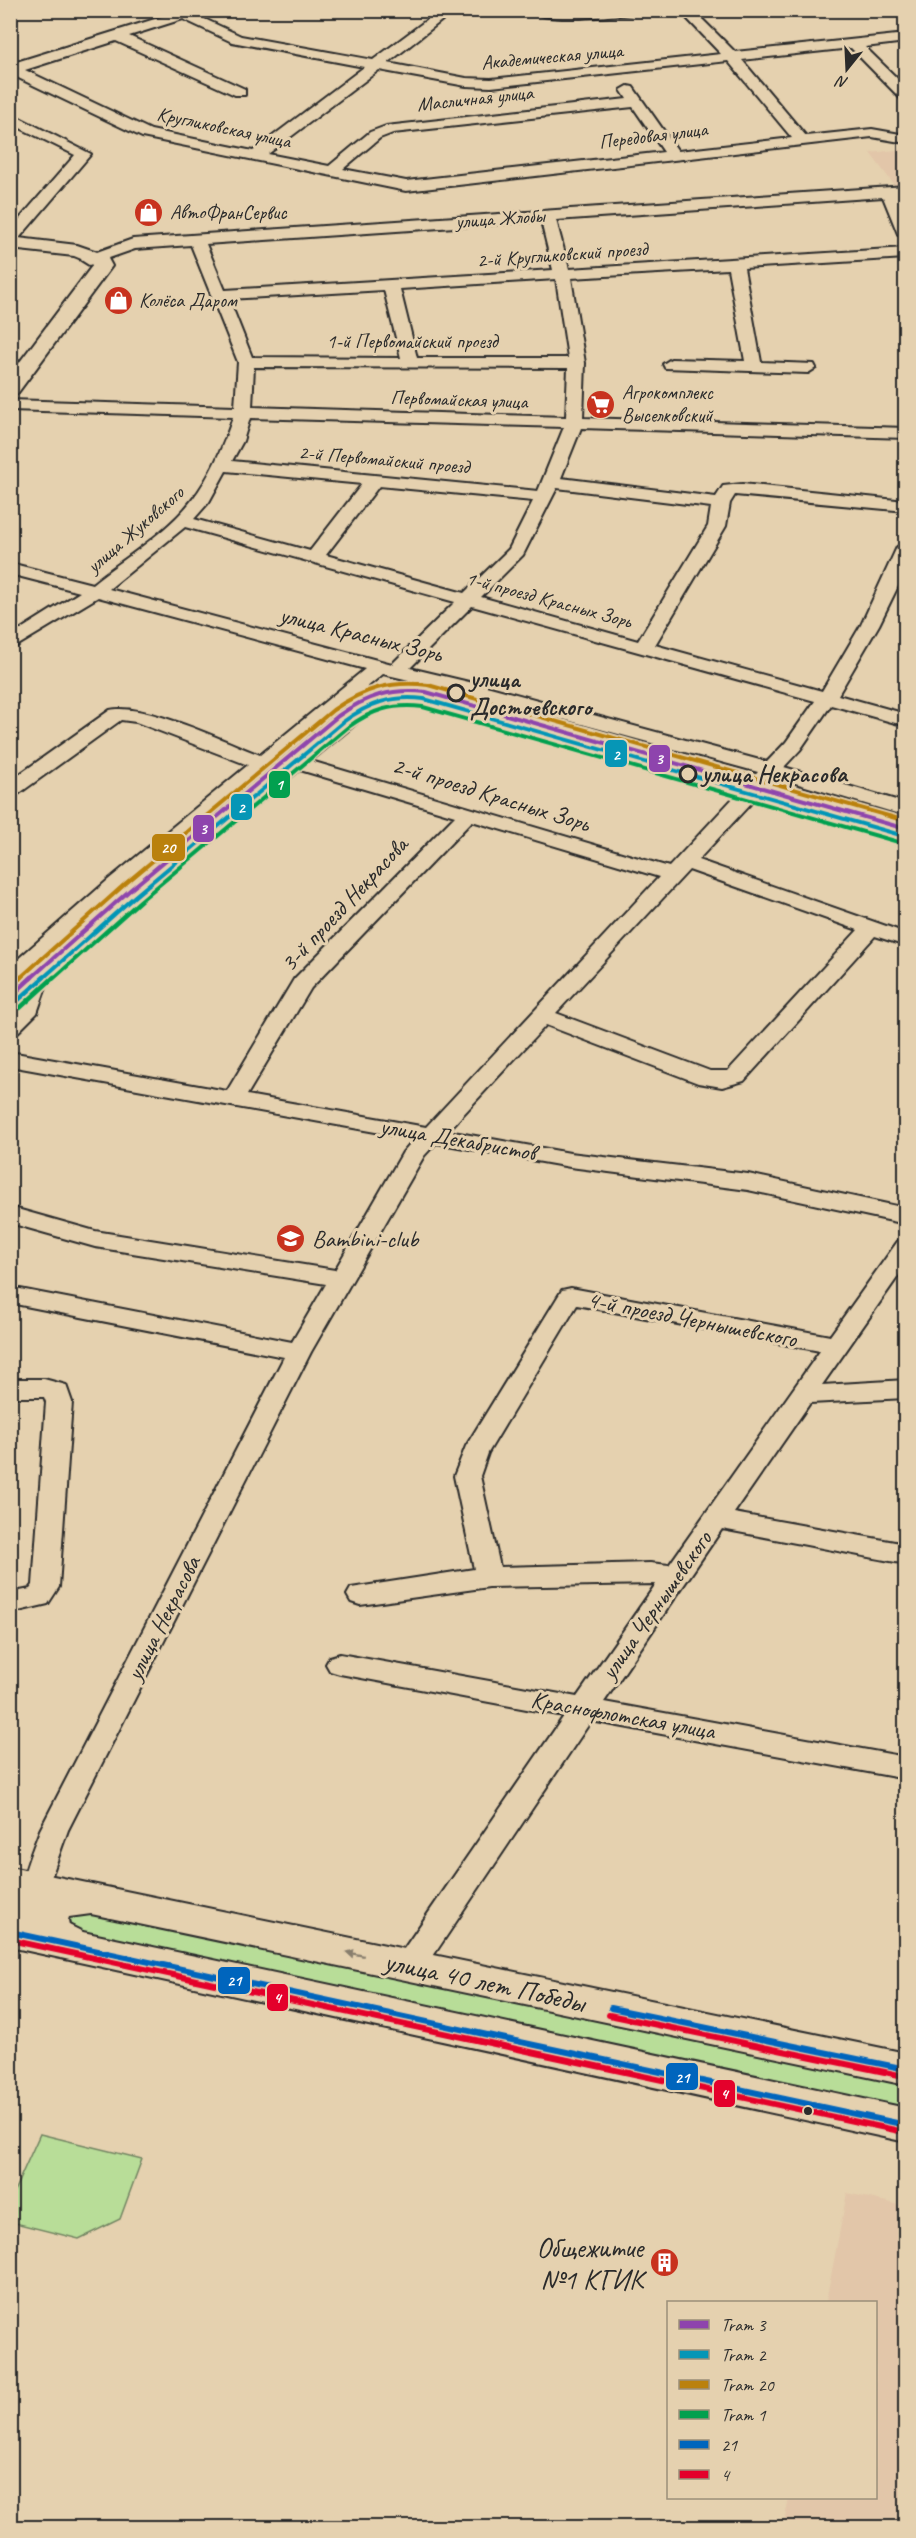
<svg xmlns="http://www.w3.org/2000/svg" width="916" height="2538" font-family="Caveat,sans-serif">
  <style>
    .built { fill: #e2c6a9 }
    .green { fill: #b8dd98; stroke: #728462; stroke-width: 1.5 }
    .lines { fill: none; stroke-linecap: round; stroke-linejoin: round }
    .minor-casing { stroke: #2b2b2b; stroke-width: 4 }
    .major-casing { stroke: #2b2b2b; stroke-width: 4 }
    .minor { fill: #e5d1af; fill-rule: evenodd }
    .major { fill: #e5d1af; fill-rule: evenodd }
    .bus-1-casing { stroke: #e5d1af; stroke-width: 10 }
    .bus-2-casing { stroke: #e5d1af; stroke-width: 10 }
    .bus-1 { stroke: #0065bd; stroke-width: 6 }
    .bus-2 { stroke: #e4002b; stroke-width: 6 }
    .tram-1-far1-casing { stroke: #e5d1af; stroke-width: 8 }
    .tram-1-casing { stroke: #e5d1af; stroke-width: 9 }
    .tram-2-far1-casing { stroke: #e5d1af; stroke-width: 8 }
    .tram-2-casing { stroke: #e5d1af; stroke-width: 9 }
    .tram-3-far1-casing { stroke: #e5d1af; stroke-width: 8 }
    .tram-3-casing { stroke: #e5d1af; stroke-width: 9 }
    .tram-4-far1-casing { stroke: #e5d1af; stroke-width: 8 }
    .tram-4-casing { stroke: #e5d1af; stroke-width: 9 }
    .tram-1-far1 { stroke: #8e44ad; stroke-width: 4 }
    .tram-1 { stroke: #8e44ad; stroke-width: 4.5 }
    .tram-2-far1 { stroke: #0696b6; stroke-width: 4 }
    .tram-2 { stroke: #0696b6; stroke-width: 4.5 }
    .tram-3-far1 { stroke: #ba810d; stroke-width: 4 }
    .tram-3 { stroke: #ba810d; stroke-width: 4.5 }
    .tram-4-far1 { stroke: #02a04f; stroke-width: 4 }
    .tram-4 { stroke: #02a04f; stroke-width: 4.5 }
    .oneway { fill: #887e6d }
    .stop-dot { fill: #e5d1af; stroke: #2b2b2b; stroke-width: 3 }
    .bus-dot { fill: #2b2b2b; stroke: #e5d1af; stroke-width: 2 }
    .labels { text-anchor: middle; stroke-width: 6; stroke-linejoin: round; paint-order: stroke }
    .far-street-label { font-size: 20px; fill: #2b2b2b; stroke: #e5d1af }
    .far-poi-label { font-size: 20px; fill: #2b2b2b; stroke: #e5d1af; text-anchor: start }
    .street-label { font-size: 24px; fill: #2b2b2b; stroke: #e5d1af }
    .stop-label { font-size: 24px; font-weight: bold; fill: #2b2b2b; stroke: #e5d1af; text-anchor: start }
    .poi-label { font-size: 24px; fill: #2b2b2b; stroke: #e5d1af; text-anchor: start }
    .near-street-label { font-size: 28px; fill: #2b2b2b; stroke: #e5d1af }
    .near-poi-label { font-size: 28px; fill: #2b2b2b; stroke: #e5d1af; text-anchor: end }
    .line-badge { stroke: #e5d1af; stroke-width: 2 }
    .badge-label { font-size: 16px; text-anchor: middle; font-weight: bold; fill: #fff }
  </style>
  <rect width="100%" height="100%" fill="#e5d1af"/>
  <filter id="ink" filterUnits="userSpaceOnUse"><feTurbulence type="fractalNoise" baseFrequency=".0167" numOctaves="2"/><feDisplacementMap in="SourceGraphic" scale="12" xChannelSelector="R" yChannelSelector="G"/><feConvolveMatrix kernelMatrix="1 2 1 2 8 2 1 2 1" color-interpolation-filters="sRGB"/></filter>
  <g filter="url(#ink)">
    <path class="built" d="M905,149V185L895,186L870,153Z
      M847,2193L905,2206V2527H783L789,2498H876V2302H826Z"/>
    <path class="green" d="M76,1911L905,2084V2115L74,1937L61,1920Z
      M40,2134L142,2159L120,2219L79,2239L11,2222V2198Z"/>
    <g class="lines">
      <defs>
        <path id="minor" d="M168,10H197L196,15L241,36L373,60L440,10H455L388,63L466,78L491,79L721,54L679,10H693L735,52L906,34V42L865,47L906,87V100L901,99L851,48L742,60L806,136L872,129L906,135V143L872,137L406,191L142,137L10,74V64L171,14ZM183,19L232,42L364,67L253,151L151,130L25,70L116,41L235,95H245V89L129,36ZM728,61L792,138L678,151L633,87L628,86L621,90L627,99L386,126L370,132L329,166L268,154L379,70L466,86L491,87ZM633,107L664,152L406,181L343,169L380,138L393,133Z
          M528,10H636L630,14C608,16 544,24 528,10Z
          M10,113L91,154L15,243L10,245V230L75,155L10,123Z
          M906,186V196H898L906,214V239L898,234L883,197L556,220L569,269L906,248V258L744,268L761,362L814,364L816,368L808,373L665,368L663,364L671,359L745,361L728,269L571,278L585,363L583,418L906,428V438L581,428L561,478L716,497L723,486L742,484L906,501V511L735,495L730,503L726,526L655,645L822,691L861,625L897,547L906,542L904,574L879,625L838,695L906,714V726L831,705L800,750L784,767L906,803V816L775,777L763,790L906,830V842L754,800L698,860L906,933V946L875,936L744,1081L722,1087L698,1083L546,1025L448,1131L570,1153L748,1174L906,1208V1224L748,1190L570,1167L436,1143L424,1156L311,1352L68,1830L48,1886L50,1937L45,1946L35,1949L25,1946C7,1910 27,1864 40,1830L284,1357L10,1303V1287L292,1342L326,1284L95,1247L10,1223V1207L95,1231L335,1270L403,1152L414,1139L10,1066V1052L227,1091L294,979L455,816L300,770L158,886L46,987L37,1013L18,1032L10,1034V1014L19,1006L25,985L144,878L365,697L391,690L416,693L746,785L758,772L479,696L383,674L122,888L18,983L10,984V966L108,880L248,765L136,722L121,720L17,795L10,797V781L110,710C143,702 226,742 260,755L365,669L98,597L10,650V636L80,592L10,574V563L92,584C123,559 168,532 192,500C210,477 224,445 233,417L10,410V400L235,407L238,362L191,245L135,249L89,265L81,260L83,257L133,239ZM541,221L553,270L225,290L206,244ZM556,279L568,358H417L400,289ZM384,290L401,358L252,357L229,299ZM254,367L568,368L566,417L252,407ZM250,418L564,427L538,491L232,461L243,441ZM226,471L362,484L310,551L194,519L209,502ZM379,486L533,501L509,549L464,593L326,555ZM557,488L711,507L708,526L638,641L481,597L523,555ZM185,527L455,602L392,664L109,589ZM472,606L815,701L786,742L767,762L490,687L410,668ZM391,702L415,705L736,795L669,867L311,761L379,705ZM472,821L659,877L426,1127L247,1095L311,988ZM689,870L858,930L728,1071H710L556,1013Z
          M906,1239V1265L822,1385L906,1380V1398L810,1403L734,1513L906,1544V1564L722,1529L604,1702L906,1757V1779L591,1721L421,1974L410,1977L399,1974L395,1965L399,1956L564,1716L340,1674L330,1671L326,1664L330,1657L340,1654L577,1697L656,1584L489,1587L360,1605L351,1602L347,1595L351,1588L474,1569L454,1476L466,1446L562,1290L571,1288L830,1336L898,1241ZM577,1305L820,1351L669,1565L650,1563L500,1567L480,1476L488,1453Z
          M10,1379H44L66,1385L72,1402L59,1587L48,1604L10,1613V1593L30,1589L33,1585L46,1402L44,1397H10Z"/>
        <path id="major" d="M10,237L77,245L106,255L112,266L17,394L10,396V375L92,266L91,263L74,256L10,249Z
          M10,1867L906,2053V2085L91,1914L69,1917L68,1920L69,1925L83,1932L906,2108V2142L10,1947ZM35,1902L39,1903L31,1921L25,1920Z"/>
      </defs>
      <use href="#minor" class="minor-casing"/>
      <use href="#major" class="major-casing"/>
      <use href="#minor" class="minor"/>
      <use href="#major" class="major"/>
      <defs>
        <path id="bus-1" d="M10,1932L906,2125
          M611,2008L906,2069"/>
        <path id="bus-2" d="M10,1940L904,2132
          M609,2015L904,2076"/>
      </defs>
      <use href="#bus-1" class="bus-1-casing"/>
      <use href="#bus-2" class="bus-2-casing"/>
      <use href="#bus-1" class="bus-1"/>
      <use href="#bus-2" class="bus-2"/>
      <defs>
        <path id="tram-1-far1" d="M30,979L130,890L338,716C366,696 391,688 426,692L906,829"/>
        <path id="tram-1" d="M10,997L32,977"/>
        <path id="tram-2-far1" d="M42,979L135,896L343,722C369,703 392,695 424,699L904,836"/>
        <path id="tram-2" d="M15,1003L44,977"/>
        <path id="tram-3-far1" d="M19,979L125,884L333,710C363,689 391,680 428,685L906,821"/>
        <path id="tram-3" d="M10,987L21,977"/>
        <path id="tram-4-far1" d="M53,979L140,901L347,728C371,710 393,703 423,707L902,843"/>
        <path id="tram-4" d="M20,1008L54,977"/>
      </defs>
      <use href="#tram-1-far1" class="tram-1-far1-casing"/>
      <use href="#tram-1" class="tram-1-casing"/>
      <use href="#tram-2-far1" class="tram-2-far1-casing"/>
      <use href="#tram-2" class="tram-2-casing"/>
      <use href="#tram-3-far1" class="tram-3-far1-casing"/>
      <use href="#tram-3" class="tram-3-casing"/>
      <use href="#tram-4-far1" class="tram-4-far1-casing"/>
      <use href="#tram-4" class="tram-4-casing"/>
      <use href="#tram-1-far1" class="tram-1-far1"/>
      <use href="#tram-1" class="tram-1"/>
      <use href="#tram-2-far1" class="tram-2-far1"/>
      <use href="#tram-2" class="tram-2"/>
      <use href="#tram-3-far1" class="tram-3-far1"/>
      <use href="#tram-3" class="tram-3"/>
      <use href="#tram-4-far1" class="tram-4-far1"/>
      <use href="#tram-4" class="tram-4"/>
    </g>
    <defs><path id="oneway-solid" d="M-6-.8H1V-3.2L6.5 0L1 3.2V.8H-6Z" transform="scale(1.5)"/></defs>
    <use class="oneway" href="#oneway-solid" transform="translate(355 1954) rotate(-168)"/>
  </g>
  <defs>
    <symbol id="shop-disc" viewBox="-11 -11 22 22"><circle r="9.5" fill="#c8321e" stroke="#e5d1af"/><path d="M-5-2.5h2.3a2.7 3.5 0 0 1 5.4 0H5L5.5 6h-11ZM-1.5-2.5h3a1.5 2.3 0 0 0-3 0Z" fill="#fff"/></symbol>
    <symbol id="supermarket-disc" viewBox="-11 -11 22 22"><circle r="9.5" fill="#c8321e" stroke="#e5d1af"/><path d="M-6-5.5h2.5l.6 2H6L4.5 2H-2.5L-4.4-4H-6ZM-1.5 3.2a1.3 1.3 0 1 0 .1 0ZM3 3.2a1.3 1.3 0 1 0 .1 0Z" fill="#fff"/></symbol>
    <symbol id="school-disc" viewBox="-11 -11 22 22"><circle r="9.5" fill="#c8321e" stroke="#e5d1af"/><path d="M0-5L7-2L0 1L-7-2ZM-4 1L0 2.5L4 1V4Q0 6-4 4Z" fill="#fff"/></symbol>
    <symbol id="building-disc" viewBox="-11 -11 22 22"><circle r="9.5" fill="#c8321e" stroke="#e5d1af"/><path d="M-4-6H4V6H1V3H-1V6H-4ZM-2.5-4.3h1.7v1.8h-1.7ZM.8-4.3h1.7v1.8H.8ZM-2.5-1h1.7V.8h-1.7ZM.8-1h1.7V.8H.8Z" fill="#fff"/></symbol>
  </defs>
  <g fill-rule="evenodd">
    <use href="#shop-disc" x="132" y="196" width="33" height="33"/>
    <use href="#shop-disc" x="102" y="284" width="33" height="33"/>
    <use href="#supermarket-disc" x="584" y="388" width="33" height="33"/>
    <use href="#school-disc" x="274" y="1222" width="33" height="33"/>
    <use href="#building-disc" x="648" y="2246" width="33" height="33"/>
  </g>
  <g class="stop-dot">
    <circle cx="456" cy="693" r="8"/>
    <circle cx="688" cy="774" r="8"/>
  </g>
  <circle class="bus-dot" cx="808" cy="2111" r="5"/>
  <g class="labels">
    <g class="far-street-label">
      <text transform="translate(552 56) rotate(-5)" y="7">Академическая улица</text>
      <text transform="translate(475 98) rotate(-6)" y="7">Масличная улица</text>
      <text transform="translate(224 127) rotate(12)" y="7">Кругликовская улица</text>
      <text transform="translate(653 135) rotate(-7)" y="7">Передовая улица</text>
      <text transform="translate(500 218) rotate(-4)" y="7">улица Жлобы</text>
      <text transform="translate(562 254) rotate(-4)" y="7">2-й Кругликовский проезд</text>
      <text x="412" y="348">1-й Первомайский проезд</text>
      <text transform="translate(459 399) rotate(2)" y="7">Первомайская улица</text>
      <text transform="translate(384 459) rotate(5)" y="7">2-й Первомайский проезд</text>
      <text transform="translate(135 529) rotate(-41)" y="7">улица Жуковского</text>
      <text transform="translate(549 599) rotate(15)" y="7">1-й проезд Красных Зорь</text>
    </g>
    <g class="far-poi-label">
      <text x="170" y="219">АвтоФранСервис</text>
      <text x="139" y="307">Колёса Даром</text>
      <text x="622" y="399">Агрокомплекс<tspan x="622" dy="23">Выселковский</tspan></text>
    </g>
    <g class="street-label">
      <text transform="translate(361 634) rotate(14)" y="8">улица Красных Зорь</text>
      <text transform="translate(491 794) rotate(17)" y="8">2-й проезд Красных Зорь</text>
      <text transform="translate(344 904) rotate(-47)" y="8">3-й проезд Некрасова</text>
      <text transform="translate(458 1139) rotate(10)" y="8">улица Декабристов</text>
      <text transform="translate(692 1319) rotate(11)" y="8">4-й проезд Чернышевского</text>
      <text transform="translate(656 1605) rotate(-55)" y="8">улица Чернышевского</text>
      <text transform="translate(163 1618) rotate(-63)" y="8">улица Некрасова</text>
      <text transform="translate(623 1715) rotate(10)" y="8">Краснофлотская улица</text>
    </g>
    <g class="stop-label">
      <text x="470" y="687">улица<tspan x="470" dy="28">Достоевского</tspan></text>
      <text x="702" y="782">улица Некрасова</text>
    </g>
    <g class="poi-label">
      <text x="312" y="1247">Bambini-club</text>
    </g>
    <g class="near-street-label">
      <text transform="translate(485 1981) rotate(12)" y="10">улица 40 лет Победы</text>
    </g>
    <g class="near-poi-label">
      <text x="643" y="2257">Общежитие<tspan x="643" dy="32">№1 КГИК</tspan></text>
    </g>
  </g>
  <g class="line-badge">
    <rect x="604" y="739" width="24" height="29" rx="6" fill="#0696b6"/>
    <rect x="648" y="744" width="23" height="29" rx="6" fill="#8e44ad"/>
    <rect x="268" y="770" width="23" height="29" rx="6" fill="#02a04f"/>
    <rect x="230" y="793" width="23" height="28" rx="6" fill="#0696b6"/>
    <rect x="192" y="814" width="23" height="29" rx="6" fill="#8e44ad"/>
    <rect x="151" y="833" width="35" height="29" rx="6" fill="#ba810d"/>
    <rect x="217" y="1966" width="34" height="29" rx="6" fill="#0065bd"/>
    <rect x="266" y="1983" width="23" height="29" rx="6" fill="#e4002b"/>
    <rect x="665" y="2062" width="34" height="29" rx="6" fill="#0065bd"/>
    <rect x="713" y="2079" width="23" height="29" rx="6" fill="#e4002b"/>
  </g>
  <g class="badge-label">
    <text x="616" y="760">2</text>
    <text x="659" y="764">3</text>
    <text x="279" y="790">1</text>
    <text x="241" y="813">2</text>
    <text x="203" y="834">3</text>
    <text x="168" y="853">20</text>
    <text x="234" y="1986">21</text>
    <text x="277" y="2003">4</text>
    <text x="682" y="2083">21</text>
    <text x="724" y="2099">4</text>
  </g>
  <rect width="916" height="2538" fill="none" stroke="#e5d1af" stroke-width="36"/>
  <rect x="18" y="18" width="880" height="2502" fill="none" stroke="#2b2b2b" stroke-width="2" filter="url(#ink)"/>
  <rect x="667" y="2301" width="210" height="198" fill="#e5d1af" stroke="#9b8f7a" stroke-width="1.5"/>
  <rect x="679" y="2320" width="30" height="9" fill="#8e44ad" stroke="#9b8f7a" stroke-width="1.5"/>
  <text x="721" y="2331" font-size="18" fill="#2b2b2b">Tram 3</text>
  <rect x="679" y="2350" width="30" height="9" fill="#0696b6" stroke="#9b8f7a" stroke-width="1.5"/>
  <text x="721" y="2361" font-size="18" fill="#2b2b2b">Tram 2</text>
  <rect x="679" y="2380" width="30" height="9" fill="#ba810d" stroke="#9b8f7a" stroke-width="1.5"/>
  <text x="721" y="2391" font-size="18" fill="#2b2b2b">Tram 20</text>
  <rect x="679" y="2410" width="30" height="9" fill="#02a04f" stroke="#9b8f7a" stroke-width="1.5"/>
  <text x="721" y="2421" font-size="18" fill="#2b2b2b">Tram 1</text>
  <rect x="679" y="2440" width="30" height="9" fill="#0065bd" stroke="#9b8f7a" stroke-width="1.5"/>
  <text x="721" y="2451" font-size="18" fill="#2b2b2b">21</text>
  <rect x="679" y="2470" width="30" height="9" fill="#e4002b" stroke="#9b8f7a" stroke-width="1.5"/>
  <text x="721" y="2481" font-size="18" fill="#2b2b2b">4</text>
  <g transform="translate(847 69) rotate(198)" stroke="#e5d1af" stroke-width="4.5" paint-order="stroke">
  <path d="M0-4.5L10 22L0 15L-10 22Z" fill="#2b2b2b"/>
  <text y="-9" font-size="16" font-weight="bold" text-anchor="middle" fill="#2b2b2b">N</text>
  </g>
</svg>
